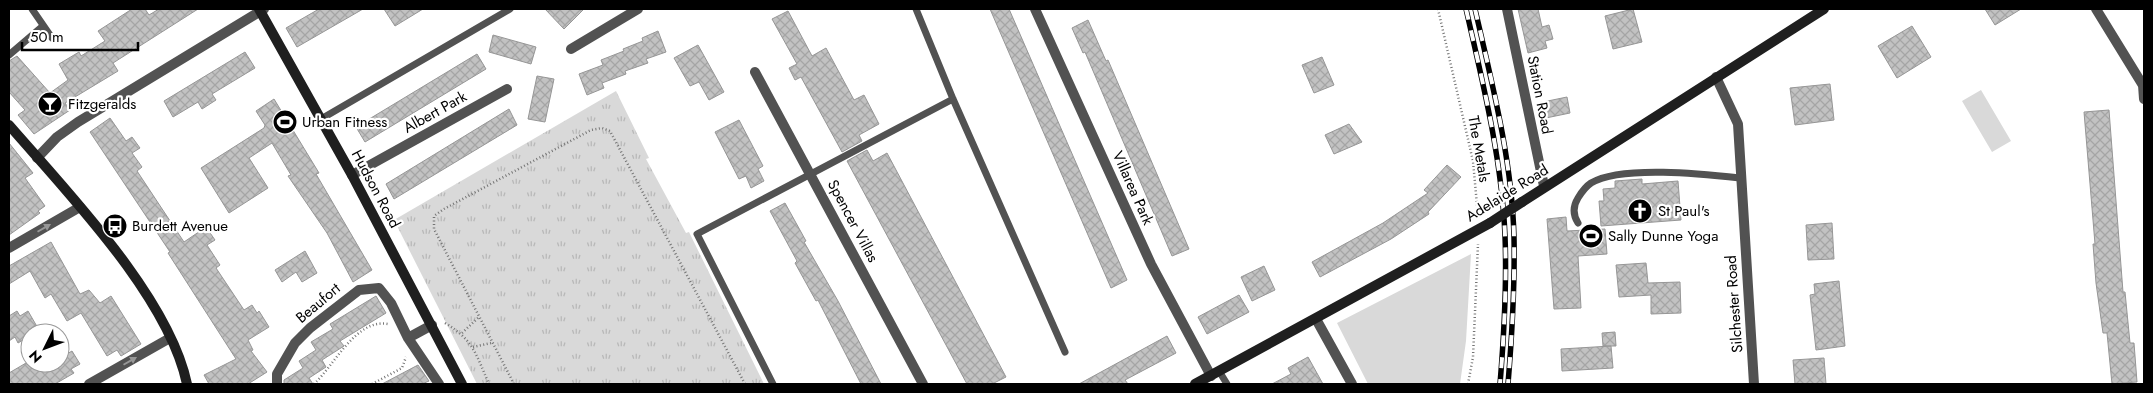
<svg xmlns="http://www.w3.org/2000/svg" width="2153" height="393" font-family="Jost,sans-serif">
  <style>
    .grass { fill: #d9d9d9 }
    .park { fill: url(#park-tufts) }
    .building { fill: url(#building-cross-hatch); stroke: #969696 }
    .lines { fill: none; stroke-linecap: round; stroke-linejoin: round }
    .path { stroke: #747474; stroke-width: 2.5; stroke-dasharray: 1 2.5; stroke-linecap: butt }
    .lane { stroke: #525252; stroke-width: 7 }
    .street { stroke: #525252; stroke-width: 10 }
    .secondary { stroke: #1f1f1f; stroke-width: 10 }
    .rail-casing { stroke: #000; stroke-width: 5.5 }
    .rail { stroke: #fff; stroke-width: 4; stroke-dasharray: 11; stroke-linecap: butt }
    .secondary-bridge { stroke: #1f1f1f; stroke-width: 10 }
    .oneway { fill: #979797 }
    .labels { text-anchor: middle; stroke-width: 4.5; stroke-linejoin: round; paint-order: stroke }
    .street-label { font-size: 15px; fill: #000; stroke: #fff }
    .poi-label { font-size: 15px; fill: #000; stroke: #fff; text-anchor: start }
  </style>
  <defs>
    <pattern id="park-tufts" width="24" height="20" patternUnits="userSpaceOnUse" patternTransform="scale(1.25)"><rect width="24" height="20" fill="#d9d9d9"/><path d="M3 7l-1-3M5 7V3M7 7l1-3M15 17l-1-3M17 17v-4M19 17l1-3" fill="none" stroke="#b8b8b8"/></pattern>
    <pattern id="building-cross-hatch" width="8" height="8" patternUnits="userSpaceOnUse" patternTransform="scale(1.25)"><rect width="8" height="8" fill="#c2c2c2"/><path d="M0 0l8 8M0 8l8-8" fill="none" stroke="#a5a5a5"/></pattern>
  </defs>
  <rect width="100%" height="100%" fill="#fff"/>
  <path class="grass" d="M1981,90L2011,141L1992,152L1962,101Z
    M1471,254L1466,341L1460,384H1368L1337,323Z"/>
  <path class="park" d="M616,91L649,158L646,159L686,233L689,232L764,384H477L394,220Z"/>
  <path class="building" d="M132,9H145L149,15L159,9H198L113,63L118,71L65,103L70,110L34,134L18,115L25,110L9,92V61L17,56L50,93L68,80L59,64L79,52L81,56L105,41L98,31Z
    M319,9H363L297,47L286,28Z
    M384,9H423L395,26Z
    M545,9H584L564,29Z
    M990,9H1009L1127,280L1111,288Z
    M1518,9H1538L1542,27L1549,25L1553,39L1545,41L1547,48L1528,53Z
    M1633,9L1642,42L1613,49L1605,16Z
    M1985,9H2021L1995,25Z
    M788,11L812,56L826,48L854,100L864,95L879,124L859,135L862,141L842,152L801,77L795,80L789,68L797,64L772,19Z
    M1088,20L1106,61L1108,60L1189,249L1172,256L1085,52L1083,53L1072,28Z
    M1912,26L1931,57L1897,78L1878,46Z
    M658,31L666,52L646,59L648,63L625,71L626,74L602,83L604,88L587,95L579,74L603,65L601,60L624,51L623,49L643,41L642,38Z
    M493,35L536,47L531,64L489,52Z
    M698,45L724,92L709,100L699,82L690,86L674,58Z
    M245,52L255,68L212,94L216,100L202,109L198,102L173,117L164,101Z
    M477,54L486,69L365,142L356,127Z
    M1322,57L1334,85L1314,93L1302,65Z
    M537,76L554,79L545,122L528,119Z
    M1830,84L1834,120L1795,125L1790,88Z
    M1567,97L1570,113L1541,119L1538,103Z
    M274,99L319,173L316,174L372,270L353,282L327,233L288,176L291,175L272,143L249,158L268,188L229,213L201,168L264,128L265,125L256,111Z
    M509,109L517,125L394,199L386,184Z
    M2109,110L2123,292H2125L2130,343H2134L2137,382L2112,384L2107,333H2103L2096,283L2093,244H2095L2084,112Z
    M110,118L126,141L132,137L140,148L132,153L142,167L137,171L184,242L206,227L215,240L207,245L220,265L216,268L244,310L252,305L257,313L259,311L269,327L248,340L253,350L251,351L267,372L248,384H209L204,375L236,359L168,253L170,252L90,132Z
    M739,120L763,166L758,169L764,181L751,188L746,176L739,179L715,132Z
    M1349,124L1362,142L1334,154L1325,135Z
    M9,143L33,173L25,178L45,206L38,211L40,213L9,235Z
    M867,150L873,161L887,153L1006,377L992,384H967L847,161Z
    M1447,165L1461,177L1428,212L1429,214L1391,239L1320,277L1312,262L1383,223L1428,193L1424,190Z
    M1642,179V184L1678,181L1681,220L1601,226L1599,201H1604L1603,189L1615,188V181Z
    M785,203L806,241L804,242L838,301L881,384H861L818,300L816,301L795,263L797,261L770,211Z
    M1566,217L1567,231L1605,229L1607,254L1578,256L1581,308L1554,309L1547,219Z
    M1832,223L1834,259L1808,260L1806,225Z
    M51,242L80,294L89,290L100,303L111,296L141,344L121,356L117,350L107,356L81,313L67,321L51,294L45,298L30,271L9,284V266Z
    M305,251L317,273L302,282L296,272L282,282L275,270Z
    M1646,263L1648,283L1680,282L1681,313L1651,314V295L1619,297L1616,265Z
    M1264,266L1275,290L1252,301L1241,277Z
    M1839,281L1845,346L1816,350L1810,295L1815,294L1814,284Z
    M1239,295L1249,312L1207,334L1198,317Z
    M376,296L386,313L340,341L344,346L322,360L326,367L309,378L313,384H284V380L303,368L299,361L316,350L311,342L333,329L330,324Z
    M17,311L20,316L28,311L39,330L30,333V336L18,343L15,337L9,341V316Z
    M1615,332L1616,346H1603L1602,333Z
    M1167,336L1176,353L1125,380L1128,384H1079Z
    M1611,346L1613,368L1562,371L1561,349Z
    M72,351L80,364L71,369L74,373L55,384H9V373L26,363H60V358Z
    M1308,357L1323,384H1272L1291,374L1288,368Z
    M1824,358L1826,384H1795L1793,360Z
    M418,365L429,381L422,384H382Z"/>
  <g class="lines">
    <path class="path" d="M1438,9L1473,161L1478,216
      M445,323C474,340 476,355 489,384
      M462,333L479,317
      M473,347L491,343
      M314,384C334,366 356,318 388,324
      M372,384L402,368L406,357
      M514,384L434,229V216L444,209L591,130L602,128L610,131L745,384
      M1468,384L1473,357L1478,244"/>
    <path class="lane" d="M32,9L52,38
      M916,9L953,99L1065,352
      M9,55L43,26
      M321,119L510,9
      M1578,223C1573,215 1573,206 1578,198C1581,193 1585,187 1591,183C1621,165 1704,174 1740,178
      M1219,371L1227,384
      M773,384L697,234L953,99"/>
    <path class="street" d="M1035,9L1151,264L1211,376
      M1507,9L1544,186
      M2096,9L2144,87
      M571,49L638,9
      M755,72L923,384
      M1716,77L1738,124L1754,384
      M2143,85L2144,99
      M37,158L57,137L78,122L264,9
      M352,175L507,89
      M9,248L80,207
      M1316,319L1352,384
      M432,325L408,338L439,384
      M89,384L170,338
      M277,384V374L295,343L310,328L359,290L379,288L391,303L408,338"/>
    <path class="secondary" d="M259,9L352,175L462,384
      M9,125C67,192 169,297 187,384
      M1522,202L1824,9
      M1195,384L1490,223"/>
    <defs>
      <path id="rail" d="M1466,9C1483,83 1502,160 1505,236C1507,286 1504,335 1500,384
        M1475,9C1492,83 1512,160 1514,237C1515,286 1512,335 1508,384"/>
    </defs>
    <use href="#rail" class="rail-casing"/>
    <use href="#rail" class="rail"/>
    <path class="secondary-bridge" d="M1490,223L1522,202"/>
  </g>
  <defs><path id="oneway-solid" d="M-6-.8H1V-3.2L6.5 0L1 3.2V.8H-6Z" transform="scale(1.25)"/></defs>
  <g class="oneway">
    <use href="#oneway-solid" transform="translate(44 228) rotate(-30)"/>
    <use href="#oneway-solid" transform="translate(130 361) rotate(-30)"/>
  </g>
  <defs>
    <symbol id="bar-disc" viewBox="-11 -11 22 22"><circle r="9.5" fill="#000" stroke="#fff"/><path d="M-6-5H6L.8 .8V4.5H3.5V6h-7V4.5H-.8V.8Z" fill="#fff"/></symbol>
    <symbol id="stadium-disc" viewBox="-11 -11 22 22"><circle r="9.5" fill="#000" stroke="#fff"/><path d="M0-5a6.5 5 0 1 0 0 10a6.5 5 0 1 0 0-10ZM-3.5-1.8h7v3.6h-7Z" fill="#fff"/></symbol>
    <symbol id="church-disc" viewBox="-11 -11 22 22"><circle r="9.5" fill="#000" stroke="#fff"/><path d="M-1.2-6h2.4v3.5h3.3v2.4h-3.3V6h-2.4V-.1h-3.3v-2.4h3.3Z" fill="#fff"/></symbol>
    <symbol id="bus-disc" viewBox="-11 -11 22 22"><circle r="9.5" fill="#000" stroke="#fff"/><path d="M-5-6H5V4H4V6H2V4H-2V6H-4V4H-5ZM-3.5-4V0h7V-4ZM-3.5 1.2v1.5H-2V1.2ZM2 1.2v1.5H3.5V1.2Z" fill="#fff"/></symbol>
  </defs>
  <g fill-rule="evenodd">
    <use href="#bar-disc" x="36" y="90" width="28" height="28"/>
    <use href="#stadium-disc" x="271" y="108" width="28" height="28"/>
    <use href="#church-disc" x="1626" y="197" width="28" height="28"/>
    <use href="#bus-disc" x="101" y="212" width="28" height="28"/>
    <use href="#stadium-disc" x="1577" y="222" width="28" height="28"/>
  </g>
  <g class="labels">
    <g class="street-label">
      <text transform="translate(1540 95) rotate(79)" y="5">Station Road</text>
      <text transform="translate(435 112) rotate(-29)" y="5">Albert Park</text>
      <text transform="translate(1479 149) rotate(80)" y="5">The Metals</text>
      <text transform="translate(1133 188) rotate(66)" y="5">Villarea Park</text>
      <text transform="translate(376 189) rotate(62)" y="5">Hudson Road</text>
      <text transform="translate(1507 193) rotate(-32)" y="5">Adelaide Road</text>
      <text transform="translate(853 221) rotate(62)" y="5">Spencer Villas</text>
      <text transform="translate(318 303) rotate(-40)" y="5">Beaufort</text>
      <text transform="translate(1734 304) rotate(-94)" y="5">Silchester Road</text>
    </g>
    <g class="poi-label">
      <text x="68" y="109">Fitzgeralds</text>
      <text x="302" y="127">Urban Fitness</text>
      <text x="1658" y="216">St Paul's</text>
      <text x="132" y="231">Burdett Avenue</text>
      <text x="1608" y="241">Sally Dunne Yoga</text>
    </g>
  </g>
  <rect width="2153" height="393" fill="none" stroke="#000000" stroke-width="20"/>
  <g transform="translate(45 348) rotate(228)"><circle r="24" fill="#ffffff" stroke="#999999"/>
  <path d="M0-4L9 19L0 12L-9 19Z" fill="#000000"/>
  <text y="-8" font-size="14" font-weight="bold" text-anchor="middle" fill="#000000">N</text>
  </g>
  <path d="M22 42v8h116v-8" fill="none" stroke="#000000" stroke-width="2.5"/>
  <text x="30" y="42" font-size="15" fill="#000000" stroke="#ffffff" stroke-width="4" paint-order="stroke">50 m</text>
</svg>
